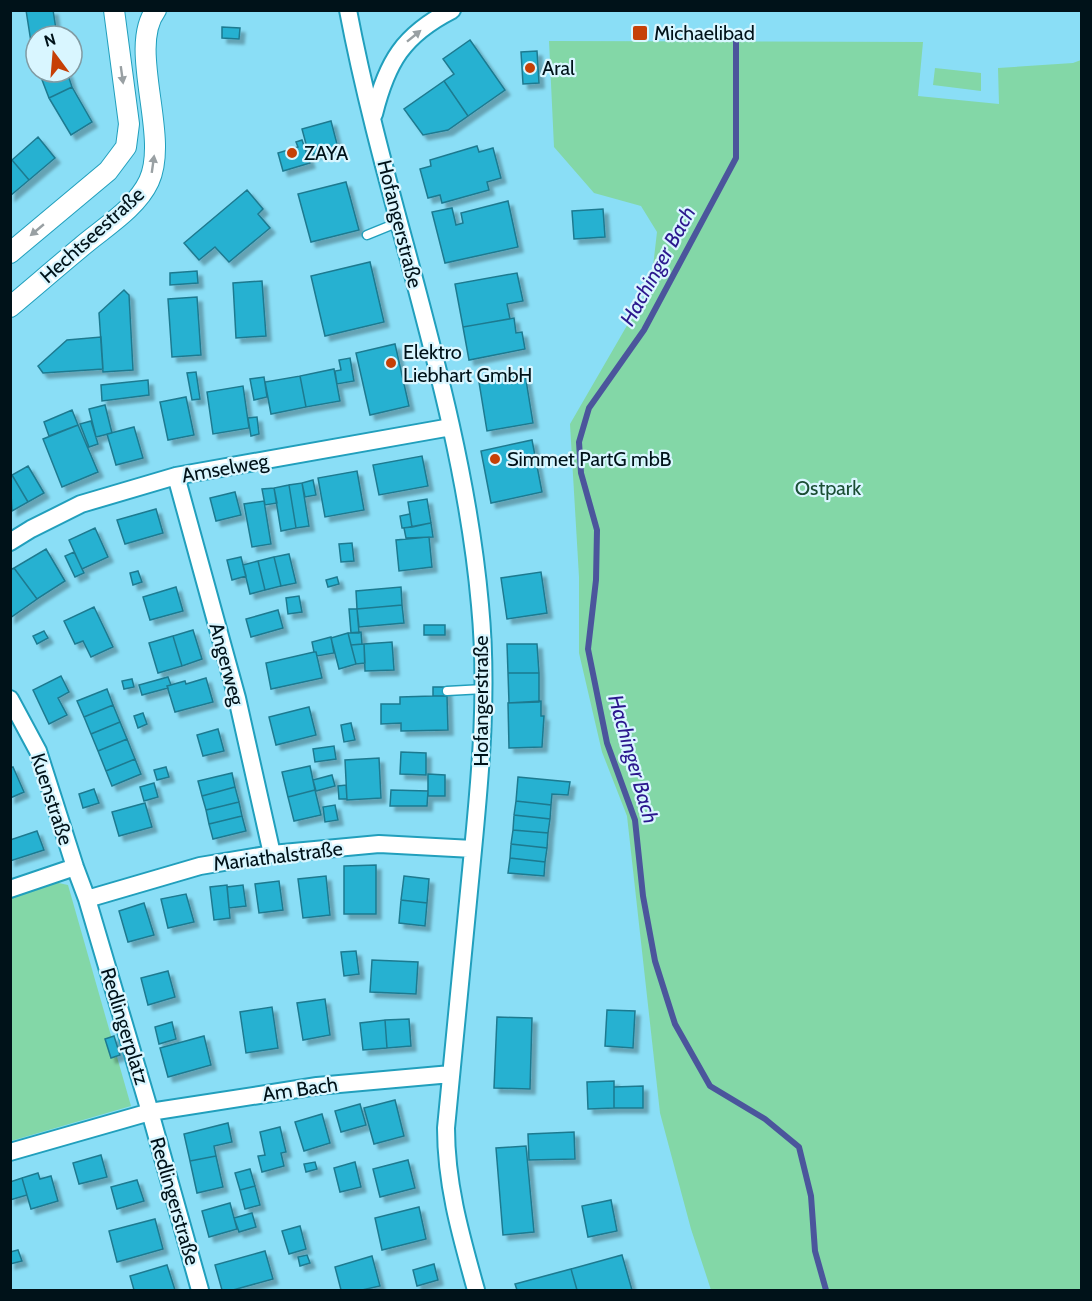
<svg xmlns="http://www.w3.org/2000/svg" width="1092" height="1301" font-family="Cabin,sans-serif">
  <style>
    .green { fill: #83d7a7 }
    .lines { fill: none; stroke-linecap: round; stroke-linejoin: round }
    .stream { stroke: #4b559c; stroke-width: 6 }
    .building { fill: #27b1d1; stroke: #1e7a90; stroke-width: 1.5; filter: url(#shadow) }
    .service-casing { stroke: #219fbc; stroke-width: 11 }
    .minor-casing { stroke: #219fbc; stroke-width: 20 }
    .tertiary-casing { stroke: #219fbc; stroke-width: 22 }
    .service { stroke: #fff; stroke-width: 8 }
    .minor { stroke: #fff; stroke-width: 16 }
    .tertiary { stroke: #fff; stroke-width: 20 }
    .oneway { fill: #99a0a3 }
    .poi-dot { fill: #c64007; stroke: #d9f6ff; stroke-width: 2 }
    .labels { text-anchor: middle; stroke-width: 4.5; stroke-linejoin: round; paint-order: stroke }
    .poi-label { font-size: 20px; fill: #001219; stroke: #d9f6ff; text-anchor: start }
    .street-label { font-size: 20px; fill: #001219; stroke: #d9f6ff }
    .park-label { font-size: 20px; fill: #1a4d33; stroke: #d9f6ff }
    .water-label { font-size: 21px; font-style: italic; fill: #2b178e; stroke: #d9f6ff }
  </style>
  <defs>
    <filter id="shadow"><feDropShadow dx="5" dy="5" stdDeviation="1.5" flood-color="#0004"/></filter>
  </defs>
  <rect width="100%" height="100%" fill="#8adef6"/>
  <path class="green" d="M549,41L923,42L918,96L999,104L998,68L1073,63L1081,60V1290H711L691,1229L660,1113L627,816L602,752L579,653V577L570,424L651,284L657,232L641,206L594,193L554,147Z
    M935,68L981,73V91L933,85Z
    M54,882L68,885L131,1106L11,1141L10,897Z"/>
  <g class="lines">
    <path class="stream" d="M736,38V158L644,330L589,408L579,442L581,473L597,530L596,580L588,649L607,743L635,820L643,896L655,961L675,1024L710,1086L765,1119L799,1147L811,1196L815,1251L826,1290"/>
  </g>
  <path class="building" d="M26,10H53L57,36H36V55H33Z
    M222,27L240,28L239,39L222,38Z
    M470,40L505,90L468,116L444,81L454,74L443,59Z
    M537,51L539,83L523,84L521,52Z
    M39,72H67L72,87L49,98Z
    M444,81L468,116L448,130L423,135L404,109Z
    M72,87L92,122L71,135L49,98Z
    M331,121L338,148L309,155L302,129Z
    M38,137L55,158L29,180L12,160Z
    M302,140L310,163L283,171L278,153L298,147L296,142Z
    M477,146L479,152L493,148L501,178L487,182L489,190L442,203L440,195L428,198L420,169L431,166L430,160Z
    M12,160L29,180L10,196V161Z
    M346,182L359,230L311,242L298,194Z
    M247,190L263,209L258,214L270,228L229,262L215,247L199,260L184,243Z
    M508,201L518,247L445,263L432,212L452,208L456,225L463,223L461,213Z
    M603,209L605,237L574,239L572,211Z
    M370,262L384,322L325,336L311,276Z
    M197,271L198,283L170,285V273Z
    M517,273L523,301L507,304L510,319L463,327L455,284Z
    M262,281L266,336L236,338L233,283Z
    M124,290L129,295L133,370L103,372L99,313Z
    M197,297L201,355L172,357L168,299Z
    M514,318L516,333L522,332L525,349L469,360L463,327Z
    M101,337L103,369L43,373L38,366L67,340Z
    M395,344L409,406L370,415L356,353Z
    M350,358L354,381L337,384L335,371L341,370L339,360Z
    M334,369L340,401L306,407L300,376Z
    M196,372L200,399L192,400L187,373Z
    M525,374L533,423L487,431L479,382Z
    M300,376L306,407L271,414L265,382Z
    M264,377L267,397L254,400L250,379Z
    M148,380L149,395L102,401L101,385Z
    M243,386L249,428L213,434L207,392Z
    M186,397L194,435L168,440L160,402Z
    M105,405L112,433L96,437L89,409Z
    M72,410L78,425L49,436L44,422Z
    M257,417L259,434L251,436L248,418Z
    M91,421L98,444L89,447L80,424Z
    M78,425L98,472L62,487L43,439Z
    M134,427L143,458L116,465L107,434Z
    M532,440L542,492L491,503L481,451Z
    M422,456L428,486L379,495L373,465Z
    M28,466L44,493L28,502L12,475Z
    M357,471L364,510L325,517L318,478Z
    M12,475L28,502L12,511L10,476Z
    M313,480L316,495L305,497L302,483Z
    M302,483L309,526L296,528L289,485Z
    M289,485L296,528L281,531L274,488Z
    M274,488L277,503L265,505L262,489Z
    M235,492L241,515L216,521L210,498Z
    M427,499L431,523L412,527L408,502Z
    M264,501L271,544L252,547L244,504Z
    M156,509L163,533L125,544L117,520Z
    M410,514L412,527L402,528L400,516Z
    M431,523L433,537L406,538L404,528Z
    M95,528L108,557L82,569L69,540Z
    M429,537L432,567L399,571L396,540Z
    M352,543L354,561L341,562L339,544Z
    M46,549L65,581L37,599L14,568Z
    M74,552L84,573L75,577L65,556Z
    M289,554L296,583L281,586L274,557Z
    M241,557L246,576L232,580L227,560Z
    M274,557L281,586L265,590L258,561Z
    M258,561L265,590L250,594L243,565Z
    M14,568L37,599L10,618V570Z
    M138,571L142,582L133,585L130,573Z
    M541,572L547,613L507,619L501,578Z
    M337,577L339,584L328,587L326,580Z
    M176,587L183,611L150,620L143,597Z
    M401,587L402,605L357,609L356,591Z
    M299,596L302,612L288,614L286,598Z
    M402,605L404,623L359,627L357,609Z
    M94,607L113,647L91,657L83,641L75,644L64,621Z
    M349,609H357L359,633H351Z
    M278,610L283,628L251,637L246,619Z
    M424,625H445V635H424Z
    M193,630L202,659L182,666L173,636Z
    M44,631L48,638L37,644L33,636Z
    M361,632L362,644L351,645L348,633Z
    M348,633L356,664L339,669L331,638Z
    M173,636L182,666L158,673L149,643Z
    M331,637L334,653L317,656L316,652H314L312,642Z
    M392,642L394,670L365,671L364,644Z
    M364,644L365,663L356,664L351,645Z
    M507,644H537L539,673H508Z
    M314,652H316L322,678L271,689L266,663Z
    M508,673H539V702L509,703Z
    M61,676L69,692L58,698L67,715L49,724L33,690Z
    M168,677L171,685L167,686L168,688L142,695L139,685Z
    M206,678L213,702L175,712L167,686L185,681L186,684Z
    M132,679L134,687L124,689L122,681Z
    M433,687H446L447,696H433Z
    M107,689L113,705L84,717L77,701Z
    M433,696H447L448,730L401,731V723L381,724V704H400V697Z
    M541,701V716H544L542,747L509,748L508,703Z
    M113,705L120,722L91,734L84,717Z
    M309,707L316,735L276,745L269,717Z
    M143,713L147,724L138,728L134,716Z
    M120,722L127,739L98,751L91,734Z
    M351,723L355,740L344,742L341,725Z
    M218,729L224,751L203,756L197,735Z
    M127,739L135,759L106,771L98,751Z
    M334,746L336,759L315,762L313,749Z
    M401,752L426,753V775L400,774Z
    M379,758L381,798L347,800L345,760Z
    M135,759L141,774L112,786L106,771Z
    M310,766L315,790L288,797L282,772Z
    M13,767L24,792L10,798V768Z
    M166,767L169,777L157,780L154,770Z
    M232,773L235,787L202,796L198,781Z
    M428,774L445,775V796H428Z
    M332,775L335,786L316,791L313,780Z
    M518,777L570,782L568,795L552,794L551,805L516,801Z
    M154,783L158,797L144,801L140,787Z
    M346,785L347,799H339L338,786Z
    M235,787L239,802L206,810L202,796Z
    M94,789L99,803L83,808L79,794Z
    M315,790L321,815L294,821L288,797Z
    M391,790L428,791L427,806H390Z
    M516,801L551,805L550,819L514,815Z
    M239,802L242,816L209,824L206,810Z
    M145,803L152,827L119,836L112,812Z
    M335,805L338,820L325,822L323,807Z
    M514,815L550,819L548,833L513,830Z
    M242,816L246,831L213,839L209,824Z
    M513,830L548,833L547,848L511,844Z
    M37,831L44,850L10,861V840Z
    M511,844L547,848L545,862L510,858Z
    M510,858L545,862L544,876L508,873Z
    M376,865V914H344V866Z
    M326,876L330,915L303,918L298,879Z
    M404,876L429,879L427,903L401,900Z
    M279,881L283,910L259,913L255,884Z
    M227,885L230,918L214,920L210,887Z
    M243,885L246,906L229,908L227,887Z
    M186,894L194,922L168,928L161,899Z
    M401,900L427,903L425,926L399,923Z
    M144,903L154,935L128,942L119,911Z
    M356,951L359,974L344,976L341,952Z
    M372,960L418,962L416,994L370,992Z
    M168,971L175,997L148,1005L141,978Z
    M325,999L330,1035L303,1040L297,1003Z
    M272,1007L278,1048L246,1053L240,1012Z
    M607,1010L635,1011L633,1048L605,1046Z
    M497,1017L532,1018L530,1089L494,1088Z
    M409,1019L411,1046L387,1048L385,1020Z
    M385,1020L387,1048L363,1050L360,1023Z
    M172,1022L176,1039L159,1044L155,1027Z
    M114,1036L120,1055L111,1058L105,1039Z
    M204,1036L211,1065L168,1077L160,1048Z
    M614,1081V1108L588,1109L587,1082Z
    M643,1086V1108H614V1087Z
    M395,1100L404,1136L374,1144L364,1108Z
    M360,1104L366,1125L341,1132L335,1111Z
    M322,1114L330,1143L304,1151L295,1122Z
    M228,1123L232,1142L214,1146L216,1156L190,1161L184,1134Z
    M280,1127L286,1152L281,1153L284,1166L262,1172L258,1156L265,1155L260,1132Z
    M574,1132L575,1159L529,1160L528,1134Z
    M526,1146L534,1232L503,1235L496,1148Z
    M101,1155L107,1177L79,1184L73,1163Z
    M216,1156L223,1187L197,1193L190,1161Z
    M408,1160L415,1188L380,1197L373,1169Z
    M315,1162L317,1169L306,1172L304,1164Z
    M355,1162L361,1187L340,1192L334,1168Z
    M250,1169L255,1186L240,1190L235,1173Z
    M38,1173L40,1179L51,1176L58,1201L31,1209L22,1178Z
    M22,1178L27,1195L10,1200V1182Z
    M137,1180L144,1201L117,1209L111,1187Z
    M255,1186L260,1205L245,1209L240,1190Z
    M611,1200L617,1231L588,1237L582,1206Z
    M230,1203L237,1229L209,1237L202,1211Z
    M419,1207L426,1239L382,1250L375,1218Z
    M252,1213L256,1227L239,1232L234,1218Z
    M155,1219L163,1249L117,1262L109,1231Z
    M300,1226L306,1249L289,1254L282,1231Z
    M18,1250L22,1261L10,1264V1252Z
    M265,1251L273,1279L233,1290H222L215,1265Z
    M307,1255L310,1263L300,1266L298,1257Z
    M622,1255L632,1290H577L571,1269Z
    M372,1256L380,1286L362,1290H341L335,1267Z
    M434,1264L438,1280L417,1286L413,1270Z
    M167,1265L175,1290H134L130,1276Z
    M571,1269L577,1290H517L515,1284Z"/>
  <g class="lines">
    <defs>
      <path id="service" d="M367,235L399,222
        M447,691L484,689"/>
      <path id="minor" d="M348,10C386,210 462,402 480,605C488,688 481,768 473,850C464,942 455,1035 446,1128C446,1185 461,1236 476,1290
        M374,114C387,62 403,35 452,10
        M176,476L237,698L272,854
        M10,542L31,529L81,504L176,476L451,427
        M10,699L38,751L75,867L87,899L150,1112L200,1290
        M10,889L75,867
        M87,899L200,866L272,854L379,844L473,849
        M10,1152L150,1112L317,1086L451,1074"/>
      <path id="tertiary" d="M10,253L108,171L126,147L129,124L114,10
        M10,307C34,287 57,267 80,248C103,228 136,209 149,181C170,136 127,48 156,10"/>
    </defs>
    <use href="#service" class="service-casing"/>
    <use href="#minor" class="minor-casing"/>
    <use href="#tertiary" class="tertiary-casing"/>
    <use href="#service" class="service"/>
    <use href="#minor" class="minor"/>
    <use href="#tertiary" class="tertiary"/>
  </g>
  <defs><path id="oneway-solid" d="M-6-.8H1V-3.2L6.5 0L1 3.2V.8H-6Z" transform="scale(1.5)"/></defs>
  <g class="oneway">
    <use href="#oneway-solid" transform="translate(414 36) rotate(-39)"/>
    <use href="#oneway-solid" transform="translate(122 75) rotate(82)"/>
    <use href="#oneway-solid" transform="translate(153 164) rotate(-82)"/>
    <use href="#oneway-solid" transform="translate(37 230) rotate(140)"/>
  </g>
  <g class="poi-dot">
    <rect x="632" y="25" width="16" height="16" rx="3"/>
    <circle cx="530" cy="68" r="6"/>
    <circle cx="292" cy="153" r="6"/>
    <circle cx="391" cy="363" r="6"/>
    <circle cx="495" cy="459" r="6"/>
  </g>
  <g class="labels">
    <g class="poi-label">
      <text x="654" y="40">Michaelibad</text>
      <text x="542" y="75">Aral</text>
      <text x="304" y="160">ZAYA</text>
      <text x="403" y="359">Elektro<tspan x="403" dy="23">Liebhart GmbH</tspan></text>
      <text x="507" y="466">Simmet PartG mbB</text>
    </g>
    <g class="street-label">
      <text transform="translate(400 224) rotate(76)" y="7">Hofangerstraße</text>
      <text transform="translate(92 235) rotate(-42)" y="7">Hechtseestraße</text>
      <text transform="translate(225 468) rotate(-10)" y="7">Amselweg</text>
      <text transform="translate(227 664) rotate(75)" y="7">Angerweg</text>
      <text transform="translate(481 701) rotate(-90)" y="7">Hofangerstraße</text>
      <text transform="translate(52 799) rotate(72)" y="7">Kuenstraße</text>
      <text transform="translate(278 856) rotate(-7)" y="7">Mariathalstraße</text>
      <text transform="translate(125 1026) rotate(73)" y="7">Redlingerplatz</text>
      <text transform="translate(300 1089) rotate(-8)" y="7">Am Bach</text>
      <text transform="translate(175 1201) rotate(74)" y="7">Redlingerstraße</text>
    </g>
    <g class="park-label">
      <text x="828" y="495">Ostpark</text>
    </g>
    <g class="water-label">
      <text transform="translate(658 266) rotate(-61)" y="7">Hachinger Bach</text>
      <text transform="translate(633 759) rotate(74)" y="7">Hachinger Bach</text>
    </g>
  </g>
  <rect width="1092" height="1301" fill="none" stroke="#001219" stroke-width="24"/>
  <g transform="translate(54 54) rotate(344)"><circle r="28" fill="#d9f6ff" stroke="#829ba3" stroke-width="1.5"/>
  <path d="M0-4.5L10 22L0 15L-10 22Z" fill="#c64007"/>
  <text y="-9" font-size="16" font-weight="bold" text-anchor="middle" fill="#001219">N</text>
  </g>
</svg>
